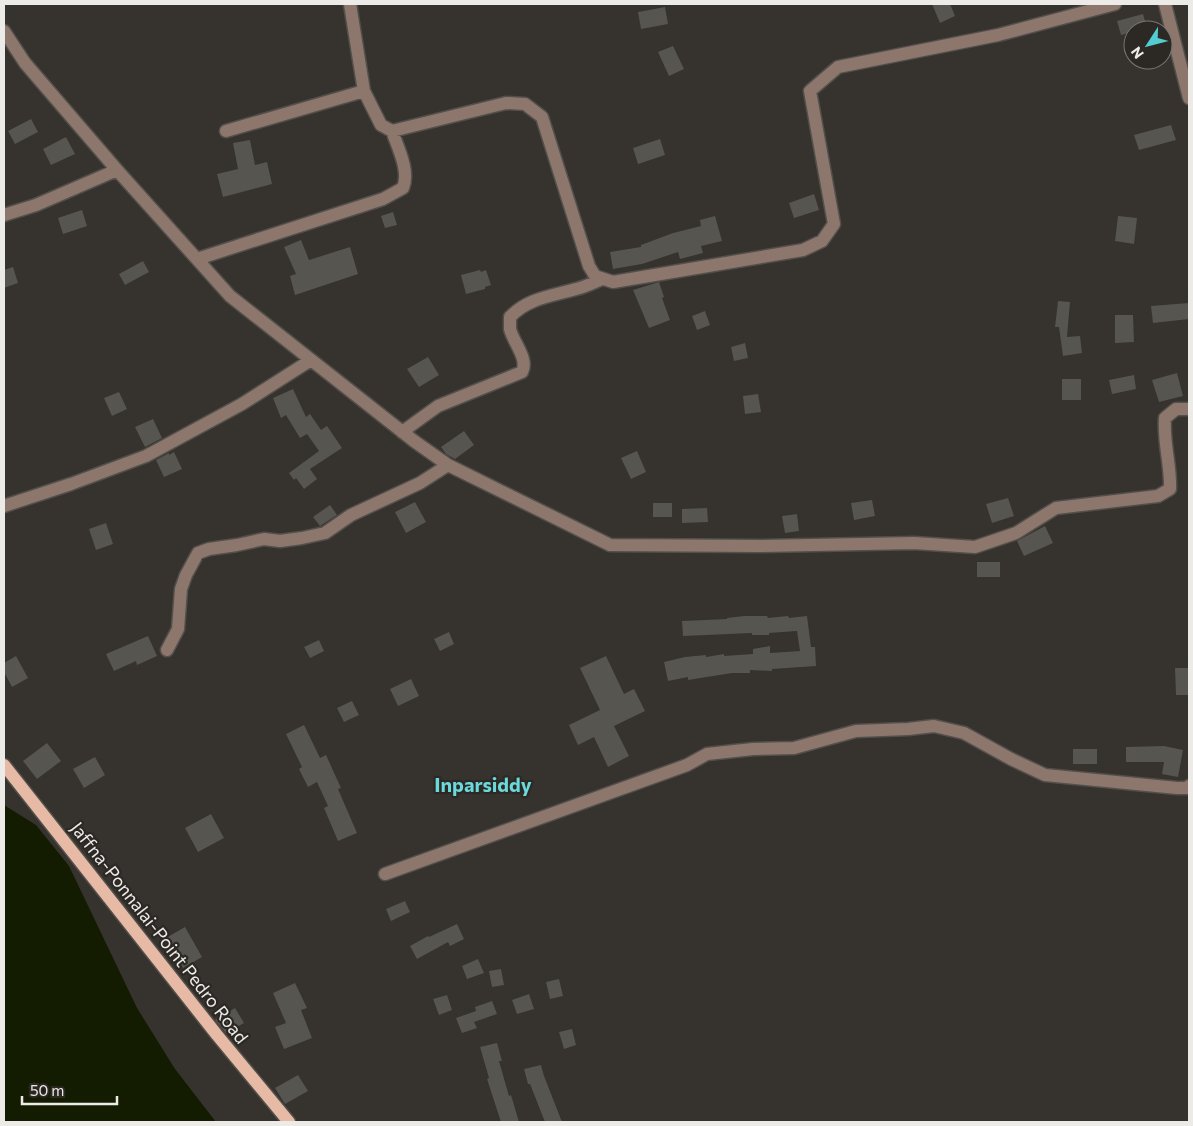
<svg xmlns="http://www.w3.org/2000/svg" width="1193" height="1126" font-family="Commissioner,sans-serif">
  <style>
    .water { fill: #131b00 }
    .building { fill: #56554f }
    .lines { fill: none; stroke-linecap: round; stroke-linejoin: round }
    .minor-casing { stroke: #53504c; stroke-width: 15 }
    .major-casing { stroke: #53504c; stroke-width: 15 }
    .minor { stroke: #8d776d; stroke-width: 12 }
    .major { stroke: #e7baa5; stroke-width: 12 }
    .labels { text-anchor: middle; stroke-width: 4.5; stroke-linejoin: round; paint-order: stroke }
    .street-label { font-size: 18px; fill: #edebe8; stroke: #2c2925 }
    .quarter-label { font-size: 20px; font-weight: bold; fill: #6bd8db; stroke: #2c2925 }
  </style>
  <rect width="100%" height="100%" fill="#36322e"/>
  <path class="water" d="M4,805L36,825L69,866L137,1008L175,1069L216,1122H4Z"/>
  <path class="building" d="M932,4H950L955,16L940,23Z
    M665,7L668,24L641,29L638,12Z
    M1143,14L1147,28L1133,30V32L1121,35L1117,21Z
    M673,46L684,69L669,76L658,52Z
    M31,119L38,132L15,144L8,131Z
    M1171,125L1176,140L1139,150L1134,135Z
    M66,137L75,154L51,165L43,149Z
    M660,139L665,155L638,164L633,148Z
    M250,140L255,165L267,162L272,184L223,197L217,174L238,169L233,143Z
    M814,194L819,210L794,218L789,203Z
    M82,210L87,226L63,234L58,218Z
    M393,212L397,225L385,228L381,216Z
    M715,216L722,241L701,246L703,253L680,259L678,252L642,264L613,269L610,252L641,247V245L673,233L701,226L700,220Z
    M1118,216L1137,218L1134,244L1115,241Z
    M301,240L309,260L350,247L358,274L295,295L290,276L296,274L284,247Z
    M143,261L149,272L125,285L119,274Z
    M13,267L18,283L4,288V270Z
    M480,270L481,272L486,270L491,285L485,287V289L466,294L461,275Z
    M659,282L664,297L662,298L670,320L649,328L633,290Z
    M1058,301L1070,302L1067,337L1080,336L1082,353L1063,356L1059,327H1055Z
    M1189,303V319L1153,323L1151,306Z
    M705,311L710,325L697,330L692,316Z
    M1115,315H1133L1134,342L1115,343Z
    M745,343L748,358L734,361L731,347Z
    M428,357L439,375L419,387L407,369Z
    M1177,373L1183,396L1159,402L1152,380Z
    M1134,375L1136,389L1112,394L1109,380Z
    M1062,379H1081V400H1062Z
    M293,389L306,417L310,414L321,430L327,426L342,448L310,469L317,479L304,489L296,478L294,480L289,473L319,451L307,434L300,438L286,415L281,418L273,398Z
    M119,392L127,409L112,416L104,398Z
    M758,394L761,412L745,414L743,396Z
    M153,419L162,438L145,447L135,427Z
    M464,431L474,445L455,459L446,454L441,447Z
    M637,451L646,472L631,479L621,458Z
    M174,452L182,469L164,477L156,460L169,453V455Z
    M1008,498L1014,516L992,523L986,504Z
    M872,500L875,516L854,520L851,503Z
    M415,502L426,522L406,533L395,512Z
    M653,503H672V517H653Z
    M330,505L337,515L320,526L313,517Z
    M707,508L708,522L682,523V509Z
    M797,514L799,531L785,533L782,516Z
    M106,523L113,544L96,550L89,529Z
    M1045,526L1053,543L1024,556L1017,541Z
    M977,562H1000V577H977Z
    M744,616H767L768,618L788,616L789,618L807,616L811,647H815L816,666L772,669V671L750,670V673H732L688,680V677L668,681L664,662L685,657L706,655V657L724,654V656L753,654V649L770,646V653L800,651L797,631L769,633V635H752V633L683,636L682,621L727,619V618Z
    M449,632L454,644L440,651L434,639Z
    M148,636L157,656L137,665L136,661L114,671L106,654Z
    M319,640L324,651L310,658L304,647Z
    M16,656L28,678L12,687L4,672V663Z
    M606,656L624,694L634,689L645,711L614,726L629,756L608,767L594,737L578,745L569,725L600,710L580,668Z
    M1175,668H1189V695H1176Z
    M411,679L419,696L398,706L390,689Z
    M352,701L359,715L344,722L337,708Z
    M304,725L320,758L326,755L341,788L338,789L357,833L338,841L324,808L328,806L317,782L308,787L299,769L302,767L286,734Z
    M47,743L61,761L37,779L23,761Z
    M1164,746L1183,750L1178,777L1162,774L1164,762H1126V747Z
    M1073,749H1097V764H1073Z
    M95,757L105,775L84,788L73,769Z
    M211,814L224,838L198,852L185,828Z
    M405,901L410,912L391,921L386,909Z
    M457,924L464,939L450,946L448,942L417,959L410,946L428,936L429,937Z
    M185,927L202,957L183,968L166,938Z
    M478,959L484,973L467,979L462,966Z
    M501,969L504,985L492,987L489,971Z
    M559,979L563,996L550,999L546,982Z
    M295,983L307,1008L301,1010L312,1038L284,1049L275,1027L286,1023L273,993Z
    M529,994L534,1009L517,1014L512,1000Z
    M447,995L452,1010L439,1015L433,999Z
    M492,1001L497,1014L474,1022L477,1028L462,1033L456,1018L476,1011L475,1007Z
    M235,1008L244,1023L226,1033L215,1020Z
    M572,1029L576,1045L564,1049L559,1032Z
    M497,1043L502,1061H499L509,1096L511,1095L519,1122H501L487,1079L489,1078L480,1047Z
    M541,1065L544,1076L562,1122H545L530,1084H528L524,1069Z
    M298,1075L308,1091L285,1104L275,1088Z"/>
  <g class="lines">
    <defs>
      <path id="minor" d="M350,4L364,91
        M1165,4L1189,98
        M4,31L25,63L117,170L230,296L414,441L448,465L610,545L760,546L914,543L975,547L1016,533L1056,508L1158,496L1170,489C1171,465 1163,442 1165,418L1176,409H1189
        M226,131L364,91L381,125L392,131L506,103L525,104L542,117L589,266L595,276L613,282L803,250L822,241L834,224L810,91L838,67L998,35L1115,4
        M4,215L36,205L117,170
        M197,259L383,199L403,188C410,171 398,148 392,131
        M402,432L438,406L522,372C529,359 513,342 510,329C510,325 510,321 510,317C528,298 552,296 576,289C585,287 593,283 602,279
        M4,506L71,484L146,456L242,404L311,360
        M167,650L178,629L181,589L186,575L198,553L209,549L237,545L264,539L280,541L302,538L325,533L351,515L420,483L448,465
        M385,874L687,765L707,754L753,749L794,748L856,731L908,729L934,726L964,733L1011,759L1045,775L1177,788H1187L1189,786"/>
      <path id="major" d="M4,765L217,1035L289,1122"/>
    </defs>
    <use href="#minor" class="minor-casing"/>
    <use href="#major" class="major-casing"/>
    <use href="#minor" class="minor"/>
    <use href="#major" class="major"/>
  </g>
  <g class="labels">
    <g class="street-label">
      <text transform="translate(159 933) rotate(52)" y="6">Jaffna-Ponnalai-Point Pedro Road</text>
    </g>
    <g class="quarter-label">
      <text x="483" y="792">Inparsiddy</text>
    </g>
  </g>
  <rect width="1193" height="1126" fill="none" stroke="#edebe8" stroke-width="10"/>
  <g transform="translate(1148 45) rotate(234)"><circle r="24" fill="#2c2925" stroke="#797773"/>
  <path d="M0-4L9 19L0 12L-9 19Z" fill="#52ccd0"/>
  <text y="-8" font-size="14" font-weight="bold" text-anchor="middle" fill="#edebe8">N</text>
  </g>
  <path d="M22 1096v8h95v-8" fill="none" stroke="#edebe8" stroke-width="2.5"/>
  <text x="30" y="1096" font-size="15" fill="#edebe8" stroke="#2c2925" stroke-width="4" paint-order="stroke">50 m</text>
</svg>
